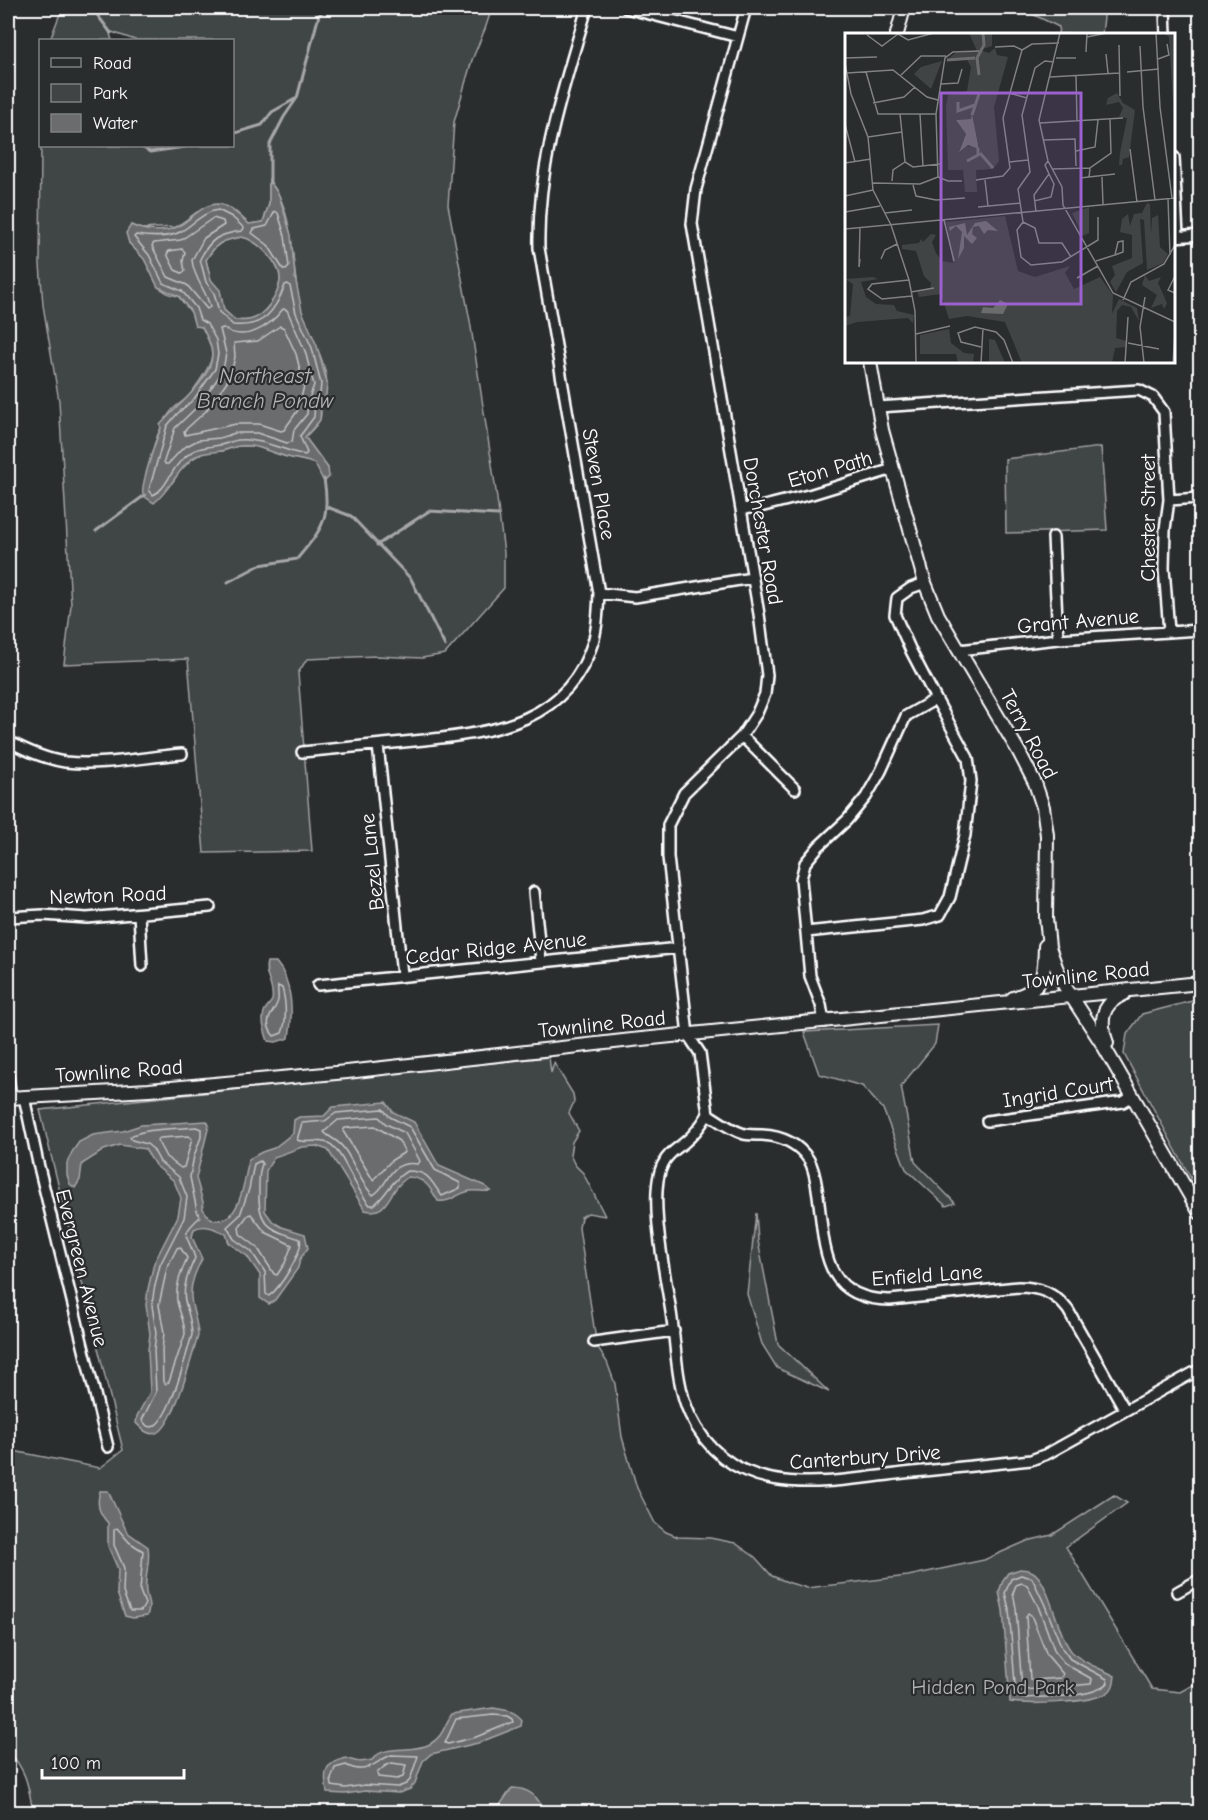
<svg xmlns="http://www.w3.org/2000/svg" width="1208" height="1820" font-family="'Comic Neue',sans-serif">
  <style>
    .green { fill: #414445; stroke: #a0a2a2; stroke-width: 1.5; fill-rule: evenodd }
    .water { fill: #6a6c6d; stroke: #a6a7a7; stroke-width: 1.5; fill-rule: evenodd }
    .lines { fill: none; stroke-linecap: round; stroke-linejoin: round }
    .shore { stroke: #c3c4c5; stroke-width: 1.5 }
    .stream { stroke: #a6a7a7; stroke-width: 3 }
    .street-casing { stroke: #fff; stroke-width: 14 }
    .secondary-casing { stroke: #fff; stroke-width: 16 }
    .street { stroke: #2a2d2e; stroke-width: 9 }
    .secondary { stroke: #2a2d2e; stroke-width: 12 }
    .labels { text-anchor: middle; stroke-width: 4.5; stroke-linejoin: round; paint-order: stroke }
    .street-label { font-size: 21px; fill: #fff; stroke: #2a2d2e }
    .park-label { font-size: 21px; fill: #b3b4b5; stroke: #2a2d2e }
    .water-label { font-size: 22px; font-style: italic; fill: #b4b6b6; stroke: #2a2d2e }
    .inset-river { fill: none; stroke: #6a6c6d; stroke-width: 3 }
    .inset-road { fill: none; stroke: #7f8182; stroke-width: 1.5 }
    .view { fill: #9c61cf; fill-opacity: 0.15; stroke: #9c61cf; stroke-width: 3 }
    .inset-edge { fill: none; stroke: #fff; stroke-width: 3 }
  </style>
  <rect width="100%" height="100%" fill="#2a2d2e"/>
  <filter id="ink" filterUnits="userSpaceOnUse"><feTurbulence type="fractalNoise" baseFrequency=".0167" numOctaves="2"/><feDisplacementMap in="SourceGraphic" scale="12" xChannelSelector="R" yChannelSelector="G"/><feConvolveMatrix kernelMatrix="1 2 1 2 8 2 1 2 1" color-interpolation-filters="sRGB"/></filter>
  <g filter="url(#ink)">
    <path class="green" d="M71,8H326L338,12L364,8H492L485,29L472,60L454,122L448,205L470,321L496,491L504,553V588L445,654L422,658L376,656L307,659L298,673L312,851L204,853L188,659L64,664L71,605L59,401L43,305L40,264L41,146H232V40H135L109,31L112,40H50L61,11ZM269,181C296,209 291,273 301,309C308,334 325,356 327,383C328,392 323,398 321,405C320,410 322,415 320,419C318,425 310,432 305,437L328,468L325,481L315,464L310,462L283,456L255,446H237L223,451L204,452L192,459L180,471L172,483L147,474C151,452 158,426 173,409C177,405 183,402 188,397C192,393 195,387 199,382C215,358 216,353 202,327L195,325L191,312L178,296L169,294L158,287L144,258L129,243L131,225L140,229L176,227L197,212H236L249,224L263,222L269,204Z
      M1028,8H1103L1104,17L1102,34H1058L1059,27L1028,12Z
      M242,237C257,240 282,264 280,281C278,296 264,317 249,320C245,321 239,320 235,320L224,310L220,291L211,280L206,260C216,243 222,240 242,237Z
      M1101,447L1107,530L1006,533L1005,459Z
      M1200,999V1195L1124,1054L1127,1034L1142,1014Z
      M938,1025L935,1044L901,1086L915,1162L955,1203L946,1206L906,1169L883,1109L862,1086L819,1074L804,1032Z
      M549,1057L551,1073L554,1063L573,1094L574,1102L569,1113L579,1131L572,1142L570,1155L575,1165L583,1173L605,1216L588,1213L581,1217L579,1228L597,1347L607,1362L615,1384L622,1437L637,1488L655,1523L666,1532L678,1537L710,1538L735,1543L755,1557L772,1576L790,1583L807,1588L908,1576L984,1560L1027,1541L1052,1535L1114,1495L1127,1503L1066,1547L1152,1689L1180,1692L1200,1681V1812H33C28,1784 27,1772 8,1750V1450L100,1468L123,1450L40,1110Z
      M756,1213L758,1241L778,1344L829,1392L777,1368L762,1344L747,1294Z"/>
    <path class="water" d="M269,180L279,195L291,235L295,277L302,311L317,346L327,383L326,395L321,405L320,420L305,437L328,468L329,477L324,482L315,464C305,460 294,459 284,456C268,451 255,444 239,446C232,447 227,450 221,451C209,453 200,452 190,460C176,473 169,491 154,503C151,501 145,498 143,494C140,487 157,437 161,428L160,425C175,407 213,379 212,354C212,344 206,336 202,327L195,326L191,312L179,296L158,287L144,259L129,243L126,233L131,225C143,231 164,233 177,227C191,220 201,204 218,204C229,205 241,217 249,224L263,222L269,204ZM242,237C257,240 282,264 280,281C278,296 264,317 249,320C245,321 239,320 235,320L224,310L220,290L211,280L206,260C216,243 222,240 242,237Z
      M267,962H276C293,981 293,1014 289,1038L276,1042L268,1041C265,1032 261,1022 264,1012C265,1008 270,1005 272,1000C275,987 263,975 267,962Z
      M386,1102L393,1112L414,1122L439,1166L485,1186L491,1191C482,1192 474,1189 466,1192C456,1195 449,1203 438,1201C430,1188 426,1178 408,1177C404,1180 400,1183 397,1187C387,1199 385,1215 365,1210L328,1150L316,1146L302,1147L274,1157L266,1171L265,1211L273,1222L282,1227L305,1234L308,1248L300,1259L298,1268L275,1300L269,1304L260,1298V1275L247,1256L229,1243L226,1234C216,1229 205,1223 194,1229L192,1237L202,1259C196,1271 190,1283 191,1297C192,1311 198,1322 198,1336C192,1356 175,1421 160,1431C150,1438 143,1430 136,1423L137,1416L150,1392L148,1350L150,1334L146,1305L148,1289L154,1263L178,1216L181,1198L174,1181L155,1165L145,1149L120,1145L104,1150L82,1164L80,1180L75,1188L70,1184L67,1175V1163L72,1152L79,1142L93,1135L123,1131L141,1125L207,1121L209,1125L196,1178L203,1202V1209C207,1215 210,1220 218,1220C241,1221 245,1176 249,1159L262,1152L274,1148L293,1133L294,1120L299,1117L324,1116L333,1107Z
      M100,1491H108L127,1532L148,1547C151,1562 144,1577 146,1592C148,1604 151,1603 147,1616L133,1618L125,1616L117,1593L118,1569L108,1546V1523C99,1513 96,1505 100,1491Z
      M1020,1569C1024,1570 1029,1569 1033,1572C1050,1581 1058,1640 1074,1654C1085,1664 1102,1669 1115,1676C1114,1685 1112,1692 1103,1695C1085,1703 1030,1705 1010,1702L1003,1610L999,1592L1003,1580L1008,1573Z
      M493,1708C505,1710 514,1710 522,1720L521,1726L478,1743L431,1754L423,1761L415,1783L410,1789L399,1793L365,1791L345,1794L327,1793C324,1771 323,1764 346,1758C356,1762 361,1763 372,1760C384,1743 412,1754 430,1744C444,1736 444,1725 452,1714Z
      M512,1788C528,1788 539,1797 544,1812H495Z"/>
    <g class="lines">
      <path class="shore" d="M218,210L232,217L244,228L242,231C219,234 211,238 200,259L206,282L214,293L219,312L233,325C263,328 275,312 285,285L288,284L290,286L296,313L312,348L321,384L320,394L315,404L314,417L300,436L307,453L305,455L301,454C280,449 260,438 238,440C232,441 226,444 220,445C199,449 195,446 179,463C170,473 165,490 153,495L149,490L167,426L177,414L194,399L215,369L218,354L216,340L207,324L200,320L196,308L182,291L163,283L149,255L134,237L136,235C149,237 169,238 180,232C193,225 202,212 218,210Z
        M275,211L278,213L285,236L289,267L286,270L283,269L268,245L252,233L254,229L267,226Z
        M213,218L223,221L224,225L204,238L192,260C194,280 206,289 210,307L207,309L187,285L168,277L152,246L154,243L181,240Z
        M182,249L185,252L183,261L185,271L182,273L175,270L167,254L169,251Z
        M283,309L287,310L305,351L314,385L308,402L307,414L294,430L292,442L287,443L257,433H235L220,438L198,440L183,448L168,464H165L164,461L175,428L199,405L223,371L226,353L220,329L223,328C245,343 269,327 283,309Z
        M280,326L284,328L296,354L304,386L298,410L284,430L281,431L259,424H236L185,435L184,431L206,411L230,377L235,357L234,343L258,341Z
        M278,986L282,988C286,1001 287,1021 282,1033L274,1036C260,1020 276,1012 278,1000C279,995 277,991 278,986Z
        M383,1109L390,1117L410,1127L435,1170L460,1183V1188L442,1196C430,1181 430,1171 407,1171C392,1179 387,1195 374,1205H370C356,1191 343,1152 330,1144C319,1138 307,1144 297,1140L302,1123L325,1121L336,1113Z
        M379,1117L386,1124L405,1133L420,1161L418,1164C386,1160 390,1186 373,1195C360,1183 355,1164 345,1150C337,1138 330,1139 324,1132L338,1120Z
        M375,1126L399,1141L405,1152L392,1160L373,1180L343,1131L345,1128Z
        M196,1127L201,1129V1137L194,1156L190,1177L197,1211L200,1217C178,1237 188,1234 195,1258C189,1272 182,1286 185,1301C188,1313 192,1323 192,1335C186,1354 170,1422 152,1427L147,1426L142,1420L156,1392L154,1350L156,1333L152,1305L154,1290L160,1265L184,1218L187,1197L179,1177L160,1162L153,1149L147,1144L132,1140L130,1137C140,1128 181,1129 196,1127Z
        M189,1136L192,1139L184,1167L181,1168L166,1157L157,1140L160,1138Z
        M260,1161L262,1164C258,1174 259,1184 259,1194C258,1226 272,1230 300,1239C304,1251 280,1288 269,1296L266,1294L265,1272L251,1251L234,1239L227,1227L240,1215L249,1189L254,1164Z
        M251,1214L265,1232L292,1245L285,1263L277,1275L274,1274L257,1247L240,1234L239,1227L248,1215Z
        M180,1247L187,1258C182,1271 175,1285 177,1301C179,1312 185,1322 185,1334L169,1382L166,1384L163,1382L162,1350L164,1333L159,1305L167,1268L177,1248Z
        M117,1528L129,1542L143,1551L140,1591L145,1604L141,1611H130L123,1592L124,1568L114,1545V1530Z
        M1021,1575L1032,1578L1044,1603L1062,1648L1070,1659L1107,1679L1108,1683C1093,1699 1043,1696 1022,1698L1016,1696L1009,1609L1005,1593L1011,1579Z
        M1022,1583L1027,1585L1038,1606L1055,1652L1065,1664L1092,1679L1091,1684L1025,1690L1022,1689L1016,1608L1013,1593L1016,1585Z
        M1028,1613L1031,1615L1047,1655L1063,1674L1061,1678L1033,1680L1030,1679L1026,1617Z
        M493,1715L507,1716L512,1719L513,1722L476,1737L448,1744L445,1743L456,1719Z
        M391,1755L418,1756L410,1780L406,1784L398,1787L365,1785L345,1788L332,1786L331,1779L335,1768L346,1765C366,1776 374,1762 391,1755Z
        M392,1763L406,1765L403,1777L397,1779L378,1777L377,1773L385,1766Z"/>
      <path class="stream" d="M92,8L111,33
        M232,134L262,125L272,112L295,99
        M140,146L150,152L192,146
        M270,183V144L284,117L297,98L319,15L326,8
        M327,507L351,516L411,579L445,646
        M96,531L145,495
        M377,545L429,511L498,515
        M228,582L260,565L297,559C322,529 331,519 324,479"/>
      <defs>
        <path id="street" d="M626,8L738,37
          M746,8L696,189L692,224L759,614L767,675L765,694L757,713L742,736L684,793L668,825V857L688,1035L700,1053L708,1114C702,1124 695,1134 685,1142C677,1149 668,1153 663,1164C647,1193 666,1278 671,1312C676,1344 676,1386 690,1415C732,1504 826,1482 904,1473C947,1469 989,1464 1031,1460L1047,1454L1200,1369
          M1165,8L1166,34
          M1174,157L1178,236
          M1174,237L1200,235
          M878,407L1139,390L1153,397L1164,412L1169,500L1165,529L1164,568L1169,631
          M1169,500L1200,498
          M741,509L760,507L812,494L893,469
          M1053,537L1058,639
          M599,593L635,597L752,578
          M959,650L1058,639L1200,630
          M742,736L795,789
          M8,741C25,750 45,759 65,762C103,766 144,757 182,754
          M378,745L402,975
          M302,752C343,748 384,744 424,740C496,732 568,722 593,642C598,627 598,609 599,593L539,248C537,164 564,87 587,8
          M534,892L541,961
          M139,914L142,966
          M8,917L43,915L87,918L210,907
          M806,932L923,920L940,915L950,897L965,835L971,781L968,758L936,699
          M318,985L679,948
          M824,1022L821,1005L810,976L801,879L805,863L819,846L847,820L866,797L881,771L906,716L936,699L911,651L895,615L897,598L911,588L925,583
          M8,1076L11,1098
          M24,1097L38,1163L108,1447
          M708,1114C720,1122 731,1130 744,1134C750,1135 756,1135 762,1135C781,1136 798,1143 809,1160C815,1170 816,1183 818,1195C825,1247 822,1300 890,1300L1018,1287C1040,1287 1055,1293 1068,1310L1125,1410
          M987,1121L1123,1102L1133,1096
          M594,1342L674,1331
          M1177,1592L1200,1579"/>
        <path id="secondary" d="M897,34L904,8
          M870,362L882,430L925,583L938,615L1019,752L1035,783L1043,807L1047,835L1046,918L1049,947L1056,967L1064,985L1103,1045L1200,1213
          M1013,998C1045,989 1044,975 1045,946
          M1107,1043C1099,1021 1101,1004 1124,994
          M8,1098L149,1090L347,1072L632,1040L1200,983"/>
      </defs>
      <use href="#street" class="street-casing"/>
      <use href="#secondary" class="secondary-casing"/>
      <use href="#street" class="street"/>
      <use href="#secondary" class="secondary"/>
    </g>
  </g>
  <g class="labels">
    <g class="street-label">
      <text transform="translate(830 469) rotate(-16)" y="7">Eton Path</text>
      <text transform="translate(599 484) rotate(80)" y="7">Steven Place</text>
      <text transform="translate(1148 518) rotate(-90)" y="7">Chester Street</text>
      <text transform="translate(763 531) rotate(80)" y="7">Dorchester Road</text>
      <text transform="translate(1078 621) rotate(-5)" y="7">Grant Avenue</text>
      <text transform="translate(1029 734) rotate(62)" y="7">Terry Road</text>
      <text transform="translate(372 862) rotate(-96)" y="7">Bezel Lane</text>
      <text transform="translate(108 895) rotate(-2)" y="7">Newton Road</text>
      <text transform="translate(496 948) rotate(-6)" y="7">Cedar Ridge Avenue</text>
      <text transform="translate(1086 975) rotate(-6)" y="7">Townline Road</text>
      <text transform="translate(602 1024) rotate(-6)" y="7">Townline Road</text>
      <text transform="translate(119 1071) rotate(-4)" y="7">Townline Road</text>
      <text transform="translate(1058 1092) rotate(-9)" y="7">Ingrid Court</text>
      <text transform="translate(82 1268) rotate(76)" y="7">Evergreen Avenue</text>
      <text transform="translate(927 1275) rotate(-4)" y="7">Enfield Lane</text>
      <text transform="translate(865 1457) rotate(-4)" y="7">Canterbury Drive</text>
    </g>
    <g class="park-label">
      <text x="993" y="1694">Hidden Pond Park</text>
    </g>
    <g class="water-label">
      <text x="265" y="383">Northeast<tspan x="265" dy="25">Branch Pondw</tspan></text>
    </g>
  </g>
  <g transform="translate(845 33)">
    <rect width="330" height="330" fill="#2a2d2e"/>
    <path d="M124,0H147V13L135,17L144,20L150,15L152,22L163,24L149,74L154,128L148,136L131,137L132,159H120L118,137H103L101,73L103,62L122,58L126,34L121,25L101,28L110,20L132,18ZM127,82L134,114L120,113L114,118L121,101L111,87L127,86ZM318,0H330V101L324,4ZM97,28L86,56L69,41L76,34ZM272,60L278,70L290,77L284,124L278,126L277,132H274L275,120L282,85L274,84L278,75L274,69L261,72L263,65ZM302,170L305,171L306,201L307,185L313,182L315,214L323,221L318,230L302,237L299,187L295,186L298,230L282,239L271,259L265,249L270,242L267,233L287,225V202L275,199L277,186L283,181L285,193L289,181L297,180ZM244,174V200L238,203L227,180ZM160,183L173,238L190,244L225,233L220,240L229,256L255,244L268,262L267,281L274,266L292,275L294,288L286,274L277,272L272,278L271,305L281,308V314L270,315L267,330H177L160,289L122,283L104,286L96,261L74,264L72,258L85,255L86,250L79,243L71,218L57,216V212L74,210L76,206L78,209L86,201L91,202L87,209L91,220L97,228L108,230L101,189ZM300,242L304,248L316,244L313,250L322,270L319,276L317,271L306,275L312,262L297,252ZM28,244L33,246L16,249L21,264L31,271L49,272L52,278L69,282L68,290L63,285L12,289L0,293V284L5,283L8,251L0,246ZM104,296L106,310L119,320L129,321L128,330H113L111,321H75V302ZM144,306L150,307L160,330H144Z" fill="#414445" fill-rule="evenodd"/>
    <path d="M127,81L134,116L123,112L114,119L121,101L111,87L126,86ZM141,188L153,198L143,197L139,201L134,193L128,194L127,201L132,205L127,211L119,203V215L113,226L117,199L111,193L105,198L104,194L120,190L122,202L130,190ZM155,267L163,271L158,281L136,280L138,274L148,275Z" fill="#6a6c6d"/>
    <path class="inset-river" d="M102,27L130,25M134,42L132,25L139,12L138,0M113,69V78L130,72M127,82L134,61M135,120L148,135M122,128L133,122V115"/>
    <path class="inset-road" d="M91,0H112M215,0L194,87L203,128L217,154L218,172L268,260L330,289M311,0L315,74L327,165M53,1L63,7L89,0M22,2L37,13L53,1M242,4L262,0M274,12L275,63M295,13L298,74L310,167M150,14L169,13L177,17M241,19L242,0M261,21L263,40M0,25L32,24M211,25H231M313,26L324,22L322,11M209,29L200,28L190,35L177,82L185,139L173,156L178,189L172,197L176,224L186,232L217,229L253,207V184M0,30L6,61L23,104L28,157L46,192L64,247L70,278L71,330M21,39L33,81H91M282,39L314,36M2,40L48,37L82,64L93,67M56,42L76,23H101M231,42L232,88M205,44L274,40M96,51L113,50L117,36M164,60L182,65M28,70L59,64L70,54M55,81L60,129L68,134L95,131M75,81L78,133M195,90L278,85M0,91L10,129M23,104L57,99M198,107L230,106L231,133M285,116L292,169M231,118L250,114L253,87M165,129L183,127M0,130L26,126M207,136L245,135M93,144L103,148H117M257,144L258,172M235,145L270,141M244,145L245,135L266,120L265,86M131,147L158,143L165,135L158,85L177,17L187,11L214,10M140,147L143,173M47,148L48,137L60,129M28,150L75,151L93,144L91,81L100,25L108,19L134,18M68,152L71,163L91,167L120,165M0,163L28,157M323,166L325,222M189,168L206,164L209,151L204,141M133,174L175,170M0,179L35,173M191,179L189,162L204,141L200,132L203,128M40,180L67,177M99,187L109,228M178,189L190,195L194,210H217L226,224M15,194L14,234L15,226M0,196L330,165M36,226L40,217L52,211M251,228L270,222L273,209L278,208V219L270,222M330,243L323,257L330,260M232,245L253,233M64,247L27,251L23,256L37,266L67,263M66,259L89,255M278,267L286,249L319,231L330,212M71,301L105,293M283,310L314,316M136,314L116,309L113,300L130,294L151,299L159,307L168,330M136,330L138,295M280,330L283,284M299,330L295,294L300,264M328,330L330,299"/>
    <path class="view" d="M96,60H236V271H96Z"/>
    <rect width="330" height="330" class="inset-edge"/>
  </g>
  <rect width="1208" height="1820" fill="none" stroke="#2a2d2e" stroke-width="30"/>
  <rect x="15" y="15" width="1178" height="1790" fill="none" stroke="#fff" stroke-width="2" filter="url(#ink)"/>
  <rect x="39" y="39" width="195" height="108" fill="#2a2d2e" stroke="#7f8182" stroke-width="1.5"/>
  <rect x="51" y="58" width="30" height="9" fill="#2a2d2e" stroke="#7f8182" stroke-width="1.5"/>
  <text x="93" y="69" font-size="18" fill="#ffffff">Road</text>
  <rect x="51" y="84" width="30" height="18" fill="#414445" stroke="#7f8182" stroke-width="1.5"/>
  <text x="93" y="99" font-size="18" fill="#ffffff">Park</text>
  <rect x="51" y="114" width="30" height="18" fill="#6a6c6d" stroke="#7f8182" stroke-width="1.5"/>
  <text x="93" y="129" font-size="18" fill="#ffffff">Water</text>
  <path d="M42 1769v9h142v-9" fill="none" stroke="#ffffff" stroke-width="3"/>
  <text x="51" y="1769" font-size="18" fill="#ffffff" stroke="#2a2d2e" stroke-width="4.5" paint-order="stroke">100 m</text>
</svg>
